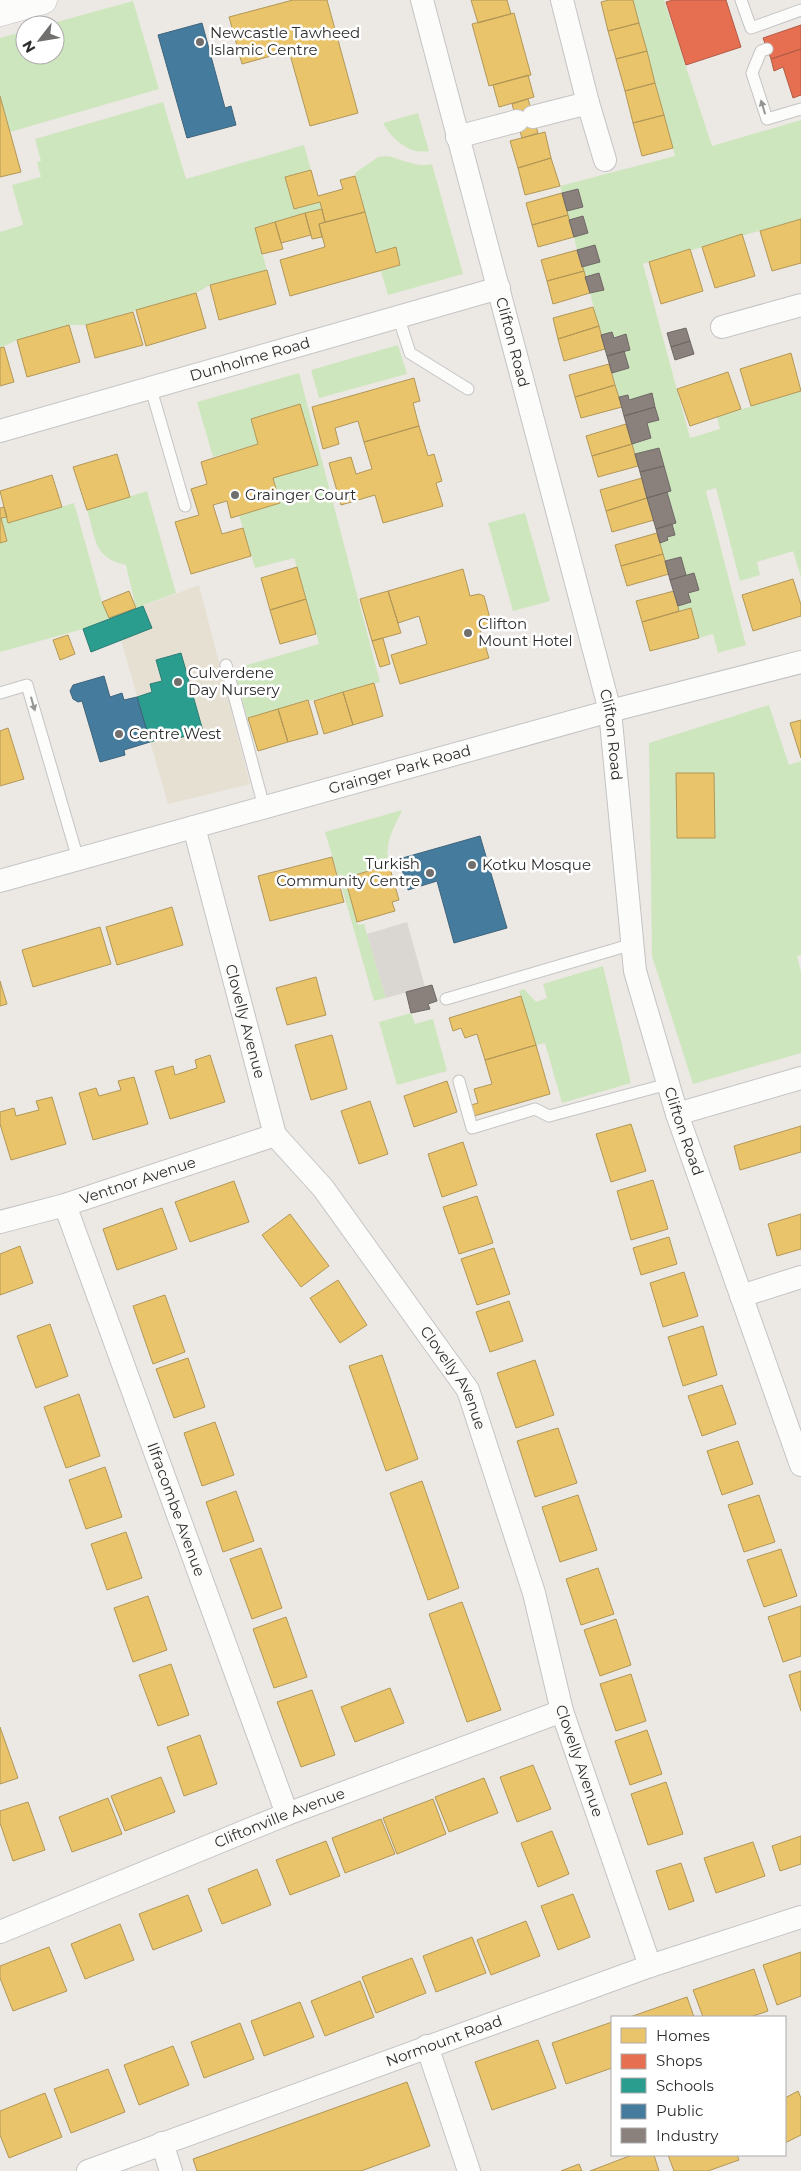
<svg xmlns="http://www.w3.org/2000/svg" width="801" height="2171" font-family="Montserrat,sans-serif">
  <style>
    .education { fill: #e6e0d3 }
    .green { fill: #cee6be }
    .plaza { fill: #dad6d2 }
    .homes { fill: #e9c46a; stroke: #b19758 }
    .shops { fill: #e76f51; stroke: #b05c46 }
    .schools { fill: #2a9d8f; stroke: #2b7c72 }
    .public { fill: #457b9d; stroke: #3e647c }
    .industry { fill: #8a817c; stroke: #6e6865 }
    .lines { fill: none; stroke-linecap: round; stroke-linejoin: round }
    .lane-casing { stroke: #c5c4c5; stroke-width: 13 }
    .street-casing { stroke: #c5c4c5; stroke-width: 24 }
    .secondary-casing { stroke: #c5c4c5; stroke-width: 29 }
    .lane { stroke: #fcfcfb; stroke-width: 11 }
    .street { stroke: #fcfcfb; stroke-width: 22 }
    .secondary { stroke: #fcfcfb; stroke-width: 28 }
    .oneway { fill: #959594 }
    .poi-dot { fill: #706f6e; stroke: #fff; stroke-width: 2 }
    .labels { text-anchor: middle; stroke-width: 5; stroke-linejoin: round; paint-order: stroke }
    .poi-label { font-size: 15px; fill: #2e2e2e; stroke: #fff; text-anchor: start }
    .street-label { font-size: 15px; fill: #2e2e2e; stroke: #fff }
  </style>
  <rect width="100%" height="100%" fill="#ece8e4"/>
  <path class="education" d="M199,585L250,784L168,804L121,640L152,628L143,606Z"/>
  <path class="green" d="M633,0H664L712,146L801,120V219L643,264L690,438L720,429L717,417L801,391V577L793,551L757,562L760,575L740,581L716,488L706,491L746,645L718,653L713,634L699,638L691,608L679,611L678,606L691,602L688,593L699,590L686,575L681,557L665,561L660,543L668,540L667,537L675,535L672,524L676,523L667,492L671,491L658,448L635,454L632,444L651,438L647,423L659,420L652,394L629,400L627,395L619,397L612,373L629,368L624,351L630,349L626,334L614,338L611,332L601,335L590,293L604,289L599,273L585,277L582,267L600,262L595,245L577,250L574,237L588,232L583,216L569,220L567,211L583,206L578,189L562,193L560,186L675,156Z
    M133,1L159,89L10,132L0,96V38L25,31V55H55V25H46Z
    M163,102L186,179L304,145L311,170L285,177L294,209L320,202L322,209L255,228L267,270L210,285L196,293L86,325H69L17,340L0,348V232L23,225L12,185L41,177L37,162L41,161L35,139Z
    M418,113L429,151C409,155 392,139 383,123Z
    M387,156C402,159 416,168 432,164L463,274L388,295L381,271L400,265L396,248L376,253L355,173L378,157Z
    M398,345L407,374L319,398L311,370Z
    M299,373L380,682L247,718L234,669L319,644L294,558L255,568L239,515L280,503L273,478L300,405L251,419L258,444L213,457L197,402Z
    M147,491L176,593L136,608L126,565C93,558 96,538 87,510Z
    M74,503L102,602L109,618L83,629L0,652V543L7,540L1,518L7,517L9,523Z
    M525,513L550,601L513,611L488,523Z
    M769,705L789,765L801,761V955L797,956L801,972V1053L693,1084L652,956L649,743Z
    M402,810C393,831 384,842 389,865L339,879L325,832Z
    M347,887L358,925L364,924L386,998L374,1001L342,888Z
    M603,966L631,1083L562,1103L545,1043L536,1045L519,991L524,989L536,1002L547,998L543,984Z
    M411,1013L415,1024L433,1019L447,1071L397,1085L379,1022Z"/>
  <path class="plaza" d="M407,922L425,987L386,998L367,934Z"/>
  <path class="homes" d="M293,0H327L358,113L310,126L289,51L242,64L229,17Z
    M471,0H507L511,14L478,23Z
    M609,0H633L639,23L608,31L601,2Z
    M514,13L531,75L489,86L472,24Z
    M639,23L647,51L616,59L608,31Z
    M647,51L655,83L625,91L616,59Z
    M528,75L534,97L499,107L493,85Z
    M655,83L664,115L633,123L625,91Z
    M0,96L21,172L0,177Z
    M528,99L538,133L522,138L512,104Z
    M664,115L673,148L642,156L633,123Z
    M545,132L551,158L518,168L510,141Z
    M551,158L560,186L525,195L518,168Z
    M311,170L318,196L343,189L340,180L355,176L365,212L325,222L320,202L294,209L285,177Z
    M562,193L568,215L532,225L526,203Z
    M322,209L325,222L319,224L322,237L312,239L305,213Z
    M365,212L376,253L396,247L400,265L290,296L280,260L325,247L319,224Z
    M305,213L311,235L281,243L275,222Z
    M568,215L574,237L538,247L532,225Z
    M801,219V263L772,271L760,231Z
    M275,222L283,249L262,254L255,228Z
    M742,234L755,276L715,288L702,247Z
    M690,249L703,291L661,304L649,262Z
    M577,250L584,271L547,281L541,260Z
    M267,270L276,304L219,320L210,285Z
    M584,271L590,293L553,304L547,281Z
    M196,293L206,328L146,346L136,310Z
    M593,307L599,326L558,339L553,318Z
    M133,312L143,345L95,358L86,325Z
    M69,325L80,362L27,377L17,340Z
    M599,326L605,349L564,361L558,339Z
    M4,347L14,382L0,386V348Z
    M791,353L801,391L751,406L740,369Z
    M609,364L615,385L575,397L569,375Z
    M728,372L741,409L690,426L677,389Z
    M414,378L420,401L413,403L419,426L364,442L358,421L335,428L339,444L323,449L312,407Z
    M615,385L622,407L581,418L575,397Z
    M300,404L318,465L273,478L280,503L231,518L227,501L213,505L222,534L243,528L251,556L191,574L175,522L199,515L191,489L207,484L201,462L258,444L251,419Z
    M626,424L632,444L592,456L586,436Z
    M419,426L428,456L434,454L442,481L436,483L443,506L383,523L375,495L341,505L329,463L351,457L356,474L372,469L364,442Z
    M632,444L638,466L598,477L592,456Z
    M117,454L130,497L87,510L73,467Z
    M52,475L62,507L8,523L0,491Z
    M642,478L647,498L606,511L600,490Z
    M647,498L654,520L612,532L606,511Z
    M4,507L7,517L1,518L7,541L0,543V508Z
    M657,533L663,554L621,566L615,545Z
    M663,554L669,574L627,586L621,566Z
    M297,567L306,599L270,610L261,578Z
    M463,569L470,596L479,594L484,596L491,622L488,627L480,629L489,658L400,684L391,655L427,644L419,616L398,623L388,591Z
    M793,579L801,605V616L753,631L742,595Z
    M129,591L136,608L109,618L102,602Z
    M388,591L401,633L372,641L360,599Z
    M674,591L679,611L642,622L636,601Z
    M306,599L316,634L280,644L270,610Z
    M691,608L699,638L650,651L642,622Z
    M68,635L75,654L60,660L53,640Z
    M383,638L390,664L380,667L372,641Z
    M374,683L383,716L353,725L343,692Z
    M343,692L353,725L324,734L314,701Z
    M308,700L318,734L288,742L278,709Z
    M278,709L288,742L258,751L248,718Z
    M801,720V758L790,723Z
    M8,728L24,779L0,786V731Z
    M676,773H714L715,838H677Z
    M332,857L344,902L270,921L258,876Z
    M389,865L399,900L392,902L395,911L357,922L345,878Z
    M172,907L183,945L117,965L106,927Z
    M100,927L111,964L33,987L22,950Z
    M316,977L326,1015L287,1025L276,988Z
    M0,981L7,1004L0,1006Z
    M521,996L536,1045L485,1060L477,1034L465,1038L461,1028L453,1031L449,1018Z
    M332,1035L347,1089L311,1100L295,1045Z
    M536,1045L550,1094L474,1116L471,1105L478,1103L474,1089L492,1084L485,1060Z
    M210,1055L225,1102L170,1119L155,1071L173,1066L175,1075L197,1068L195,1060Z
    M134,1077L148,1124L93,1140L79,1093L96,1088L99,1096L121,1090L118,1081Z
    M447,1081L457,1112L414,1127L404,1096Z
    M52,1097L66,1144L11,1160L0,1124V1112L14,1108L16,1116L39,1110L36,1101Z
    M370,1101L388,1154L359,1164L341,1111Z
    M631,1124L646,1171L611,1182L596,1134Z
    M801,1126V1152L740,1170L734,1146Z
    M463,1142L477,1185L442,1197L428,1154Z
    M653,1180L668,1229L631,1240L617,1191Z
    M234,1181L249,1222L190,1242L175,1202Z
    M477,1196L493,1243L459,1254L443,1207Z
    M162,1208L177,1249L117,1270L103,1229Z
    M290,1214L329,1266L301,1287L262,1235Z
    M801,1214V1249L777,1256L768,1224Z
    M669,1237L677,1264L641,1275L633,1248Z
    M20,1246L33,1283L0,1295V1254Z
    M494,1248L510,1294L477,1305L461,1259Z
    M684,1272L698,1316L663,1327L650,1283Z
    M338,1280L367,1325L340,1343L310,1298Z
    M165,1295L185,1352L153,1364L133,1306Z
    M509,1301L523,1341L490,1352L476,1312Z
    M50,1324L68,1376L36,1388L17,1336Z
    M703,1326L717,1375L683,1386L668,1337Z
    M382,1355L418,1459L386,1471L349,1366Z
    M188,1358L205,1407L174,1418L156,1369Z
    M535,1360L554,1415L516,1428L497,1373Z
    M722,1385L736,1424L702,1436L688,1396Z
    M79,1394L100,1456L66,1468L44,1407Z
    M215,1422L234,1475L202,1486L184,1433Z
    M558,1428L577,1483L535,1497L517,1441Z
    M738,1441L753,1484L722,1495L707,1451Z
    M105,1467L122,1517L86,1529L69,1480Z
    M422,1481L459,1588L428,1600L390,1493Z
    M236,1491L254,1541L223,1552L206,1502Z
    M578,1495L597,1550L560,1562L542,1507Z
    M759,1495L775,1542L744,1552L728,1505Z
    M126,1532L142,1578L107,1590L91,1544Z
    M261,1548L282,1608L252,1619L230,1559Z
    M781,1549L797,1596L764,1607L747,1560Z
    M598,1568L614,1614L581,1625L566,1579Z
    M148,1596L167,1650L133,1662L114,1608Z
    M462,1602L501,1710L467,1722L429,1614Z
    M801,1606V1656L783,1662L768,1617Z
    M286,1617L307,1677L274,1688L253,1629Z
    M616,1619L631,1665L600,1676L584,1630Z
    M171,1664L189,1715L158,1726L139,1675Z
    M801,1671V1711L789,1675Z
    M631,1674L646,1721L616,1731L600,1684Z
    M390,1688L404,1723L355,1742L341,1707Z
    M312,1690L335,1755L301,1767L277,1702Z
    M0,1727L18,1778L0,1784Z
    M647,1730L662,1774L630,1785L615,1741Z
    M200,1735L217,1784L184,1796L167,1747Z
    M533,1765L551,1809L517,1822L500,1777Z
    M161,1777L175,1812L125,1831L111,1796Z
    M484,1778L498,1813L449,1832L435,1797Z
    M666,1782L683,1834L648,1845L631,1794Z
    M108,1798L122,1834L72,1852L59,1817Z
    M433,1799L446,1834L397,1854L383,1818Z
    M28,1802L45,1850L13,1861L0,1823V1811Z
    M381,1819L395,1854L345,1873L332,1838Z
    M552,1831L569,1874L538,1887L521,1843Z
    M801,1836V1864L780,1871L772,1846Z
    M326,1841L340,1876L290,1895L276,1860Z
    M753,1842L765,1876L716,1893L704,1858Z
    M681,1863L694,1901L669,1910L656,1871Z
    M257,1869L271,1905L222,1924L208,1889Z
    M573,1894L590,1937L558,1950L541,1906Z
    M188,1895L202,1931L153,1950L139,1914Z
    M526,1921L540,1956L491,1975L477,1940Z
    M120,1924L134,1960L85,1979L71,1944Z
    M472,1937L486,1973L436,1992L423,1956Z
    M49,1947L67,1991L13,2011L0,1978V1966Z
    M801,1952V1996L777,2005L763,1965Z
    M412,1958L426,1993L376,2013L362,1977Z
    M754,1969L768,2011L750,2017H703L693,1990Z
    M360,1981L374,2017L325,2036L311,2001Z
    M687,1997L694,2017H630Z
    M300,2002L314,2037L264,2056L251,2021Z
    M612,2022V2068L566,2084L552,2043Z
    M240,2023L254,2059L204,2078L191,2042Z
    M538,2040L556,2088L492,2110L475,2062Z
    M173,2046L189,2085L139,2105L124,2065Z
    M108,2069L125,2112L71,2133L54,2089Z
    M407,2082L430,2146L361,2171H197L193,2159Z
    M798,2091L801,2098V2135L785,2143V2098Z
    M45,2093L62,2137L9,2158L0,2135V2111Z
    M632,2155H654L659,2171H590Z
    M668,2155H737L739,2160L708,2171H674Z
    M579,2164L582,2171H561Z"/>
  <path class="shops" d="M673,0H726L741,47L686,65L666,2Z
    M801,25V49L771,59L763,38Z
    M801,49V95L793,98L783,67L774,71L771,59Z"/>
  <path class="schools" d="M143,606L152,628L91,652L83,629Z
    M181,653L203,731L179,738L178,734L150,742L137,697L152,692L150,684L162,681L156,660Z"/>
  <path class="public" d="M202,23L225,108L231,106L236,125L187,138L158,35Z
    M104,676L110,697L122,693L124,700L137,697L150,742L124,750L125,755L100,762L82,701L78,702L73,699L70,691L73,685Z
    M480,836L507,928L454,943L437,881L408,890L399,859Z"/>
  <path class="industry" d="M578,189L583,207L567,211L562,193Z
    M583,216L588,233L574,237L569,220Z
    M595,245L600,262L582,267L577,250Z
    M599,273L604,290L590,293L585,277Z
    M686,328L690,341L671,347L667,333Z
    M612,332L614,338L626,334L630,350L607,356L601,335Z
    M690,341L694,354L675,360L671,347Z
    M624,351L629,368L612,373L607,356Z
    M652,393L655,407L624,416L619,397L628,395L629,400Z
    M655,407L659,420L647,423L651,438L632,444L624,416Z
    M659,448L664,466L640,472L635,454Z
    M664,466L671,491L647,498L640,472Z
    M667,492L676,523L656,529L647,498Z
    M672,524L675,535L667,537L668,540L660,543L656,529Z
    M681,557L686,575L670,580L665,561Z
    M694,573L699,590L688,593L691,602L678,606L670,580Z
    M432,985L437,1001L428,1004L430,1009L411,1013L406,992Z"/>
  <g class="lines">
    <defs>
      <path id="lane" d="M741,0L751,28L801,10
        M767,49L761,51L752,73L767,119L801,109
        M398,316L410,353L468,389
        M151,389L185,506
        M226,665L264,807
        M0,693L27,685L78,859
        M446,999L633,944
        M459,1081L472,1128L535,1109L549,1116L668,1084"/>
      <g id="street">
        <path id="s1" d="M422,0L610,711L635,971L677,1114L801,1465"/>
        <path d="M562,0L588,103L605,160"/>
        <path d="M533,117L588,103"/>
        <path d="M457,137L517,121"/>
        <path d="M722,327L801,305"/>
        <path id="s2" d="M0,431L499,288"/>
        <path id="s3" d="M194,827L275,1135L323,1188L468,1390L534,1593L562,1711L650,1966"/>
        <path id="s4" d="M0,881L610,711L801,662"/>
        <path d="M677,1114L801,1078"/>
        <path id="s5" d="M65,1205L287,1814"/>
        <path id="s6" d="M0,1222L65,1205L275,1135"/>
        <path d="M741,1296L801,1277"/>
        <path id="s7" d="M0,1932L287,1814L562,1711"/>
        <path d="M427,2046L469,2171"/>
        <path d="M162,2143L171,2171"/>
        <path id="s8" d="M88,2171L650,1966L801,1917"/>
      </g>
      <path id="secondary" d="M0,12L43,0"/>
    </defs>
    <use href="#lane" class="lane-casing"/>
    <use href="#street" class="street-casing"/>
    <use href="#secondary" class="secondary-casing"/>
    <use href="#lane" class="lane"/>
    <use href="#street" class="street"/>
    <use href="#secondary" class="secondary"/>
  </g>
  <defs><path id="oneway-solid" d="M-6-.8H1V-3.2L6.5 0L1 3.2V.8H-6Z" transform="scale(1.25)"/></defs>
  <g class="oneway">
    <use href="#oneway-solid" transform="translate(763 107) rotate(-107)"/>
    <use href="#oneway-solid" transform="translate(33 704) rotate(74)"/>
  </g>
  <g class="poi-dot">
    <circle cx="200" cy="42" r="5"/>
    <circle cx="235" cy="495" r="5"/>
    <circle cx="468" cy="633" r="5"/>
    <circle cx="178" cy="682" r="5"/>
    <circle cx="119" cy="734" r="5"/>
    <circle cx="472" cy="865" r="5"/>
    <circle cx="430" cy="873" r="5"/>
  </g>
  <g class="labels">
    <g class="poi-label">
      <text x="210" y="38">Newcastle Tawheed<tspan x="210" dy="17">Islamic Centre</tspan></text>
      <text x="245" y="500">Grainger Court</text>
      <text x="478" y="629">Clifton<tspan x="478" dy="17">Mount Hotel</tspan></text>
      <text x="188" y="678">Culverdene<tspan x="188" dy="17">Day Nursery</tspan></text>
      <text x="129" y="739">Centre West</text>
      <text x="420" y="869" text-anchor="end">Turkish<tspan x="420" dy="17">Community Centre</tspan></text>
      <text x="482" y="870">Kotku Mosque</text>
    </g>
    <g class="street-label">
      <text dy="5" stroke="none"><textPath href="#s1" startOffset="354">Clifton Road</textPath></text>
      <text dy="5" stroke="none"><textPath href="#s2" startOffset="260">Dunholme Road</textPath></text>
      <text dy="5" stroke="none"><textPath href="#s1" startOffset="759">Clifton Road</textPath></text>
      <text dy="5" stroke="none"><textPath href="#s4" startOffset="415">Grainger Park Road</textPath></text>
      <text dy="5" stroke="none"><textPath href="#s3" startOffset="201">Clovelly Avenue</textPath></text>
      <text dy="5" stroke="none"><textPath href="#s1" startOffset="1164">Clifton Road</textPath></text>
      <text dy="5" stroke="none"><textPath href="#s6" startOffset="144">Ventnor Avenue</textPath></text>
      <text dy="5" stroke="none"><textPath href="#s3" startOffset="621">Clovelly Avenue</textPath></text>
      <text dy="5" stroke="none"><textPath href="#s5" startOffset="324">Ilfracombe Avenue</textPath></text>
      <text dy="5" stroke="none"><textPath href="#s3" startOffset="1026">Clovelly Avenue</textPath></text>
      <text dy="5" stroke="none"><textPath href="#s7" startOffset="302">Cliftonville Avenue</textPath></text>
      <text dy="5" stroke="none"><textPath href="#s8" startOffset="379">Normount Road</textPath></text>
    </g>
  </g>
  <rect x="611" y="2016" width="175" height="140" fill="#ffffff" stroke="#ababab"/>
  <rect x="621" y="2028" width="25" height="15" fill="#e9c46a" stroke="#ababab"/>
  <text x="656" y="2041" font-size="15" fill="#2e2e2e">Homes</text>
  <rect x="621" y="2054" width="25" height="15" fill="#e76f51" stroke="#ababab"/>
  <text x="656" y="2066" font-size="15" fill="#2e2e2e">Shops</text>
  <rect x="621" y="2078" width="25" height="15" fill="#2a9d8f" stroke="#ababab"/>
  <text x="656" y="2091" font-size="15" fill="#2e2e2e">Schools</text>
  <rect x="621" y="2104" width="25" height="15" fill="#457b9d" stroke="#ababab"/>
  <text x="656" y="2116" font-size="15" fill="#2e2e2e">Public</text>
  <rect x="621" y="2128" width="25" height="15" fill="#8a817c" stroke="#ababab"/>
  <text x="656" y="2141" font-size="15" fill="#2e2e2e">Industry</text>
  <g transform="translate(40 40) rotate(239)"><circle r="24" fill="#ffffff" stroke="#ababab"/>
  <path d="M0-4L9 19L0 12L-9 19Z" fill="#706f6e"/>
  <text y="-8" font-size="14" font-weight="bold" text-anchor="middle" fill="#2e2e2e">N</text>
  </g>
</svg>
